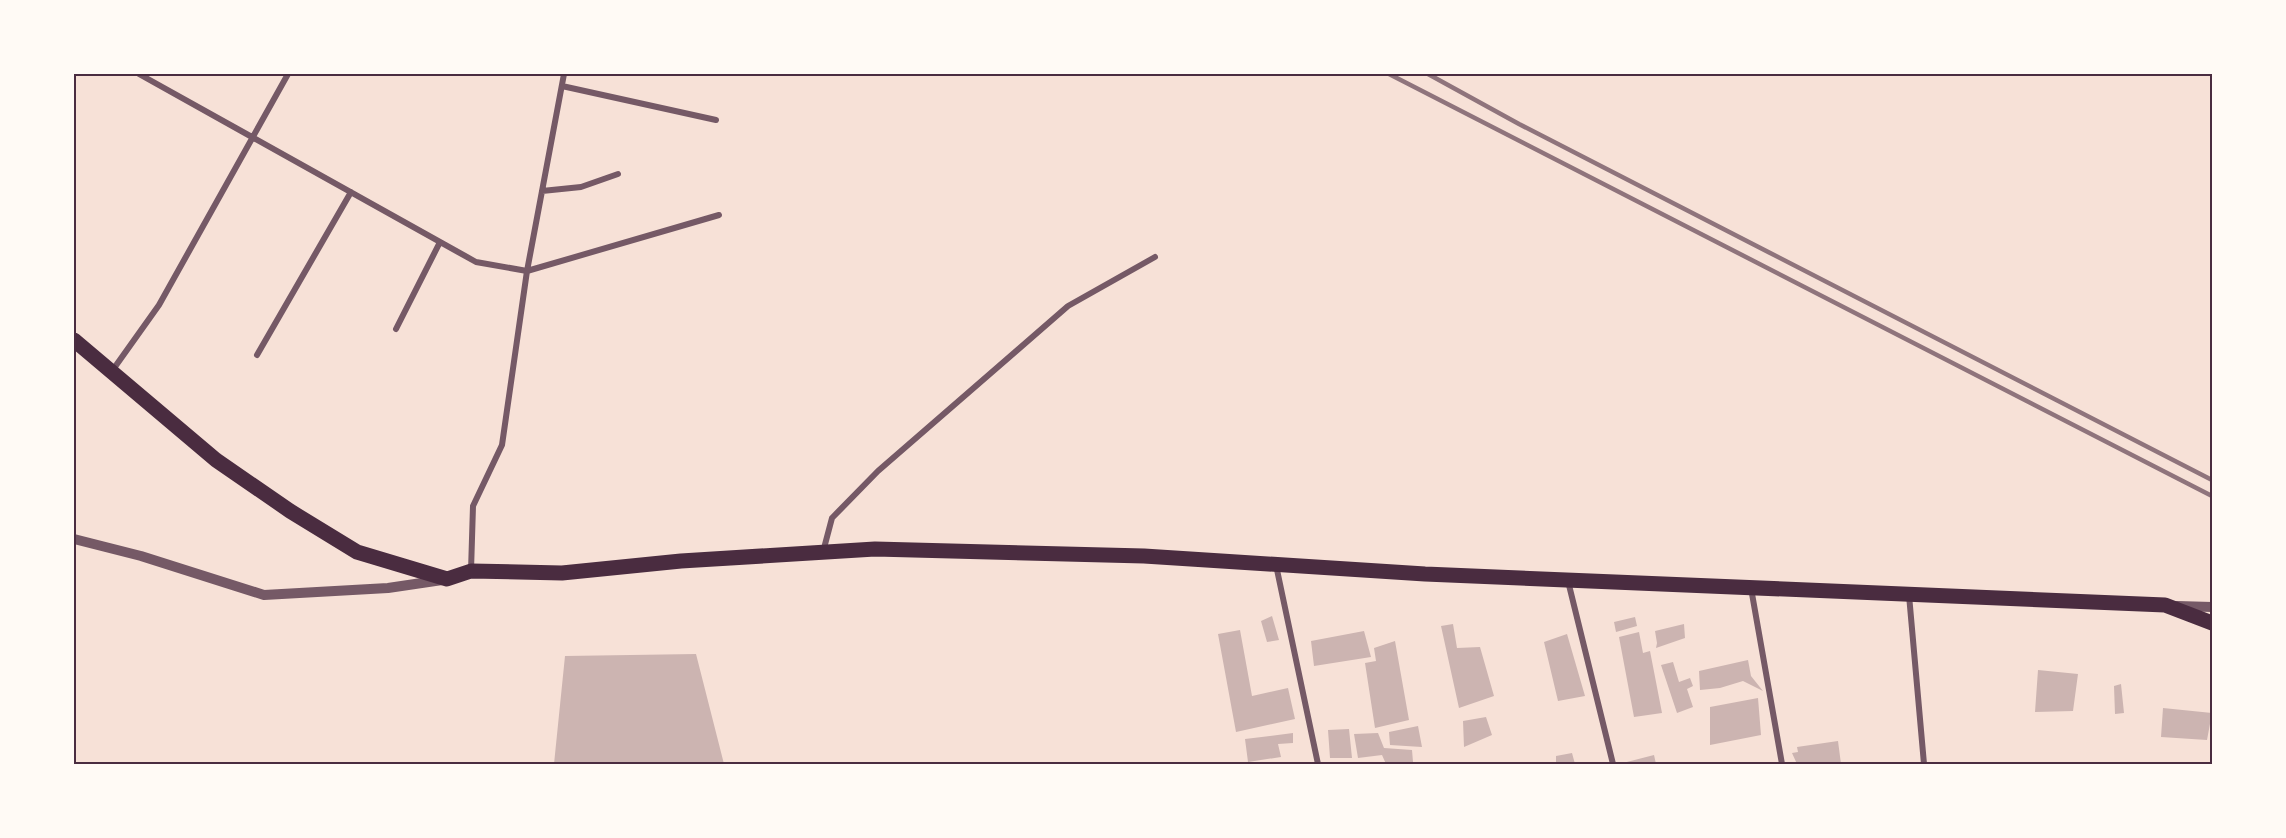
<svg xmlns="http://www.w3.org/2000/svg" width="2286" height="838" font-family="Helvetica,sans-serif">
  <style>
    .building { fill: #ccb4b1 }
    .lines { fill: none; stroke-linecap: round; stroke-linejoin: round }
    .minor { stroke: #755966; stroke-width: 6 }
    .tertiary { stroke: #755966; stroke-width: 10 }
    .primary { stroke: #4a2c40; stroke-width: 15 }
    .rail { stroke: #8f747c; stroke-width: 4.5 }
    .neatline { fill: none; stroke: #4a2c40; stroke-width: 2 }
  </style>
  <rect width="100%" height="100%" fill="#f7e1d7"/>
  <path class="building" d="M1272,616L1279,640L1267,642L1261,621Z
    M1635,617L1637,626L1616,632L1614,622Z
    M1453,624L1457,648L1480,647L1494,696L1459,708L1441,626Z
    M1684,624L1685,638L1656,648L1657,643L1655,631Z
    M1240,630L1252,696L1288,688L1295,719L1236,732L1218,634Z
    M1364,631L1371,657L1314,666L1311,641Z
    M1639,632L1643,653L1650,651L1662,713L1634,717L1619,637Z
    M1567,634L1585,696L1558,701L1544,642Z
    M1395,641L1409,720L1375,728L1365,663L1376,661L1374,648Z
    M696,654L724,764H554L565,656Z
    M1748,660L1751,676L1763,691L1743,681L1720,688L1700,690L1699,671Z
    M1673,662L1679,682L1690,678L1693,686L1687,689L1693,707L1677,713L1661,665Z
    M2038,670L2078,674L2073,711L2035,712Z
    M2121,684L2124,713L2115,714L2114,686Z
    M1758,698L1761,735L1710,745V707Z
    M2163,708L2212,713L2207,740L2161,737Z
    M1486,717L1492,735L1464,747L1463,721Z
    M1418,726L1422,747L1390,745L1389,732Z
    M1349,729L1352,758H1330L1328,730Z
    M1293,733V743L1278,744L1281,757L1248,762L1245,739Z
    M1378,733L1384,748L1412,750L1413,762L1386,764L1382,755L1358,758L1354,734Z
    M1838,741L1841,764H1797L1792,753L1798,752L1797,747Z
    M1572,753L1575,764H1556V756Z
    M1654,755L1656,764H1619Z"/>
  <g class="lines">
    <path class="minor" d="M139,74L476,262L527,271L719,215
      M562,86L716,120
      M542,191L581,187L618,174
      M396,329L440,242
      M257,355L351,192
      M112,371L159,305L288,74
      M823,552L832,518L878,471L1068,306L1155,257
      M1276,565L1318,764
      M471,571L473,506L502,445L527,271L564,74
      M1568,581L1613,764
      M1751,588L1782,764
      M1909,595L1924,764"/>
    <path class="tertiary" d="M74,539L141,556L264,595L388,588L442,580
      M2177,606L2212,607"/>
    <path class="primary" d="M74,340L216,460L290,511L357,552L447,579L471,571L562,573L681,561L875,549L1144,556L1425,574L2165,605L2212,623"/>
    <path class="rail" d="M1389,74L2212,496
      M1428,74L1519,124L2212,480"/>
  </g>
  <rect width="2286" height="838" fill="none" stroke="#fffaf5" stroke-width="150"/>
  <rect x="75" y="75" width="2136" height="688" class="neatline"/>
</svg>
